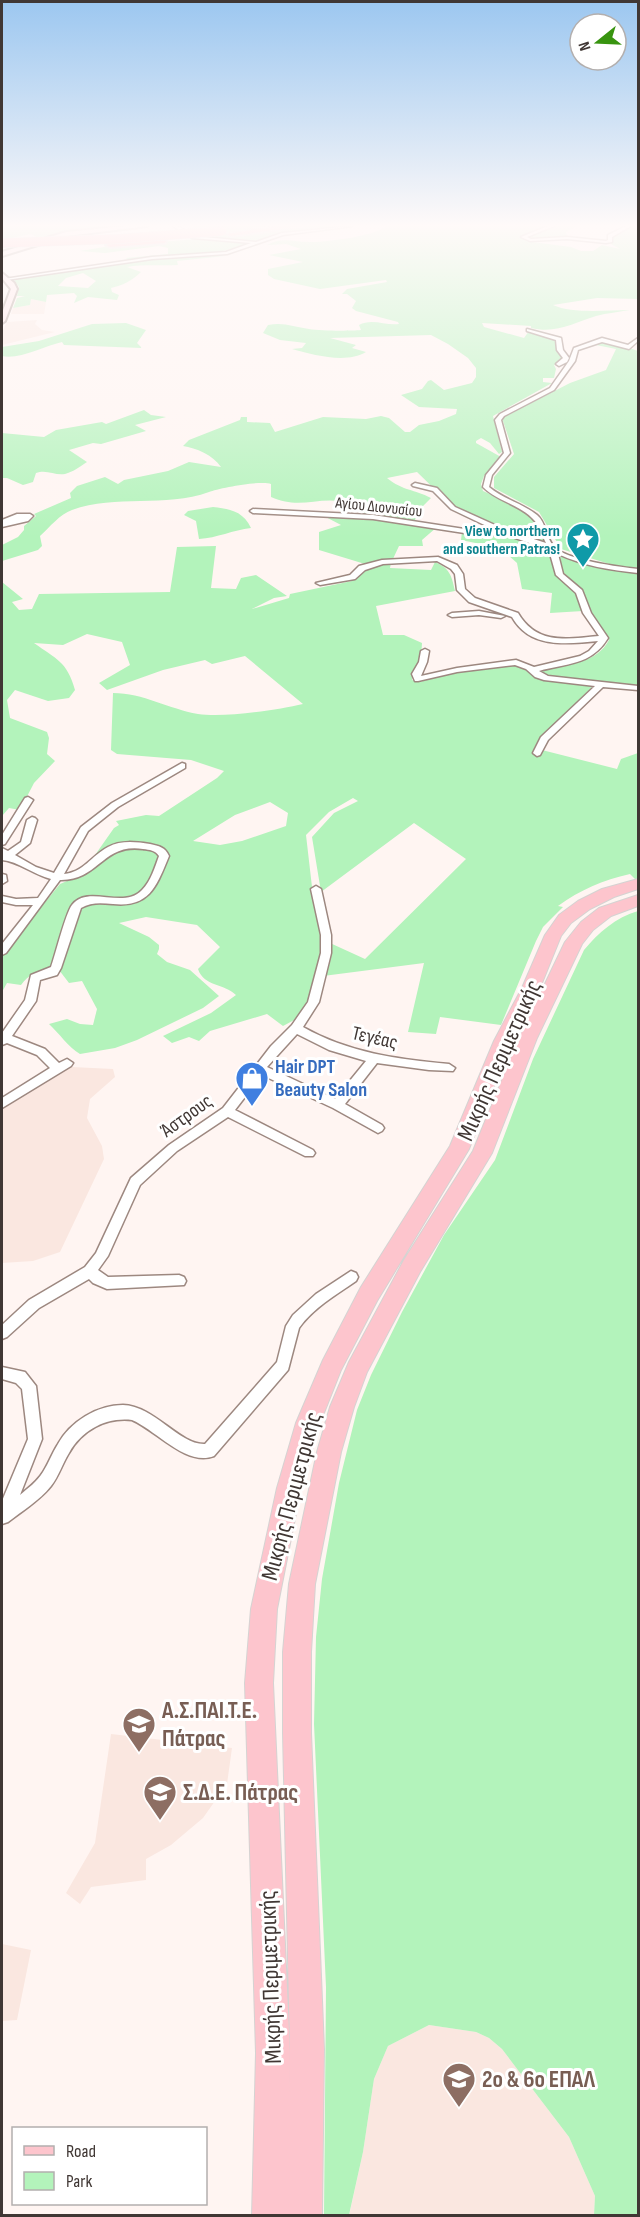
<svg xmlns="http://www.w3.org/2000/svg" width="640" height="2217" font-family="'Sofia Sans Condensed',sans-serif">
  <style>
    .built { fill: #fae7e0 }
    .green { fill: #b3f3bb; fill-rule: evenodd }
    .lines { fill: none; stroke-linecap: round; stroke-linejoin: round }
    .street-casing { stroke: #9d8880; stroke-width: 3 }
    .secondary-casing { stroke: #9d8880; stroke-width: 4 }
    .primary-casing { stroke: #d5d3d2; stroke-width: 2 }
    .highway-casing { stroke: #d5d3d2; stroke-width: 4 }
    .street { fill: #fff; fill-rule: evenodd }
    .secondary { fill: #fee2e6; fill-rule: evenodd }
    .primary { fill: #fdc5cd; fill-rule: evenodd }
    .highway { fill: #fb9eac; fill-rule: evenodd }
    .highway-bridge-casing { stroke: #d5d3d2; stroke-width: 10; stroke-linecap: butt }
    .highway-bridge { stroke: #fb9eac; stroke-width: 9 }
    .labels { text-anchor: middle; stroke-width: 6; stroke-linejoin: round; paint-order: stroke }
    .far-street-label { font-size: 16px; fill: #403734; stroke: #fff }
    .far-culture-label { font-size: 16px; font-weight: bold; fill: #0d838f; stroke: #fff; text-anchor: end }
    .street-label { font-size: 20px; fill: #403734; stroke: #fff }
    .shop-label { font-size: 20px; font-weight: bold; fill: #366cbe; stroke: #fff; text-anchor: start }
    .near-street-label { font-size: 24px; fill: #403734; stroke: #fff }
    .near-education-label { font-size: 24px; font-weight: bold; fill: #785e54; stroke: #fff; text-anchor: start }
  </style>
  <rect width="100%" height="100%" fill="#fff5f2"/>
  <path class="built" d="M31,299L46,302L44,314H11L13,308L30,305Z
    M37,320L35,324L42,330L55,332L2,345V332L7,322Z
    M72,1067L113,1069L115,1077L90,1099L87,1118L102,1146L104,1159L60,1252L33,1261L2,1263V1109L60,1070Z
    M111,1734L232,1748L227,1784L203,1818L171,1845L146,1859V1880L91,1887L80,1904L66,1893L95,1843Z
    M2,1944L31,1950L17,2020L2,2021Z
    M429,2025L476,2032L489,2038L502,2049L569,2137L595,2196L594,2215L349,2216L363,2152L374,2079L388,2046Z"/>
  <path class="green" d="M2,226H140L46,239H40L31,234L2,240Z
    M195,226H346L280,234L256,241L208,238L190,229Z
    M386,226H551L522,238L532,242L571,247L581,251H593L602,245L620,249L611,244L612,237L631,226H638V299L597,298L553,305C572,314 607,310 630,310C619,312 607,313 596,316C573,323 557,334 531,328V326L482,323L484,327L524,338L529,331L558,340L564,357L563,361L554,365L556,369L554,378H543V382L552,383L493,416L502,452L499,454L490,443L481,438L476,441V443L501,457L484,476L481,484L483,491L520,507L536,520L547,544L505,531L454,508L417,472L387,478C403,491 414,489 431,498L421,508L414,522C399,520 382,520 368,516C356,512 352,502 340,501C314,498 298,509 271,497V484C262,480 219,488 209,492C165,508 116,494 72,510C60,514 50,527 40,536L42,546L38,550L2,561V545L18,537L24,530V526L36,516L34,514L71,498L70,493L77,486L105,477L118,484L124,480L168,471L189,462L221,467C213,455 196,448 183,446L189,440L240,420L241,417H247V422L270,423L275,432L323,417L366,419L381,416L389,418L405,432H410L419,425L439,421L456,414L457,409L419,407L401,395L422,389L428,381L431,380L444,390L472,383L476,377V368L468,358L448,344L431,335L330,338L356,345L352,348L366,352C346,364 314,355 292,349L302,348L306,343L280,340L263,333L268,325C284,322 294,327 309,329C321,331 350,331 361,330L359,325C372,318 386,326 399,324L398,322L356,311L352,308L356,301L347,294H342L347,289L387,282L386,280L320,289L274,279L268,275V269L303,262L269,255L301,249L286,244L267,245C283,236 296,243 313,242C328,242 379,235 386,226Z
    M554,226H578L566,232L567,237L525,238Z
    M197,239L244,243L248,245L214,253L128,260L126,258L168,254V248L159,246L105,253L80,251L110,246Z
    M225,256L177,261L178,265C162,266 143,264 127,267L141,272C131,281 124,285 111,288L112,292L119,295L117,300L88,297L74,303L77,296L74,293L47,295L46,302L31,299L30,305L13,308L17,298L25,296H17L19,287L14,280L21,278L171,257ZM83,273L96,281L88,288L58,286L66,278Z
    M126,323L146,330L137,343L142,348L64,345L62,342C44,346 19,360 2,356V347L39,341L92,324Z
    M609,341L638,351V568L619,567L561,549L539,512L494,488V477L514,454L502,418L570,383L606,370L616,349L596,345L594,343Z
    M144,410L151,415L166,417L135,425L146,431L101,444L93,443L69,450L87,462C81,466 73,472 65,474C55,476 47,469 36,473L33,482L23,485L7,478H2V433L44,437L56,430L102,422L106,424Z
    M213,507C230,509 243,511 251,528C233,530 217,538 199,539L196,521L184,515L188,511Z
    M322,515L353,516L437,527L422,540L423,546H399L392,561L365,564L319,550V532L341,525Z
    M462,532L506,534L550,550L558,573L576,590L583,611L550,613L552,593L522,589L517,563L500,548L461,540Z
    M216,546L211,588L236,589L241,578L256,575L287,596L274,598L252,609L289,598L290,594L352,581L364,568L391,563L390,568L431,570L435,562C450,568 452,577 455,591L376,606L383,635H404L422,643C422,660 413,668 412,680L420,682L449,673L516,663L531,671L535,677L593,686L540,738L534,748L617,769L621,759L638,753V882L630,874C603,880 580,890 558,906L563,907L543,927L536,941L501,1025L440,1017L436,1034L408,1032L424,963L323,976L330,943L365,959L466,859L414,823L321,892L312,837L334,813L358,801L353,798L329,812L306,835L312,887L317,897L325,937L313,995L298,1018L283,1026L267,1014L210,1031L199,1041L189,1037L172,1043L163,1036L211,1013L236,995C224,983 204,987 198,969L220,947L197,925L146,917L119,923L149,937L159,945V949L157,954L167,962L190,970L219,996L203,1008L137,1040L115,1048L80,1054C69,1048 59,1033 49,1024L67,1019L80,1024L93,1025L97,1009L82,981L69,983L59,970L82,906L95,899L93,896L84,898L52,970C38,969 29,974 21,985L7,983L2,992V955L60,884L81,875L114,828L119,825L116,821L146,815L159,816L217,778L224,771L191,760L117,754L111,750L113,693C143,693 169,709 198,714C224,718 277,710 303,704L245,656L212,664L205,660L163,670L107,690L99,683L130,665L122,642L87,634L63,645L34,643C56,659 67,661 75,690L69,698L48,701L15,690L7,700L10,718L47,732L49,738L47,754L55,761L34,783L20,810L9,808L2,816V582L23,599L12,602L19,610L32,609L39,594L170,592L177,547ZM270,802L288,813L286,826L242,841L220,845L193,841L235,815Z
    M560,555L590,566L638,574V687L550,678L541,674V670L546,668C569,664 597,663 609,640L592,616L583,592L562,571Z
    M638,911V2215H594L595,2196L569,2137L502,2049L489,2038L476,2032L429,2025L388,2046L374,2079L363,2152L349,2215H324L326,1987L314,1724L316,1637L322,1579L339,1483L357,1410L371,1375L402,1312L444,1235L495,1160L533,1059L584,950C598,933 616,917 638,911Z"/>
  <g class="lines">
    <defs>
      <path id="street" d="M173,226H178L193,236L256,242L282,233L353,226L283,235L227,254L152,259L6,280L4,279L152,257L226,252L251,243L192,238Z
        M548,226H554L527,237L531,239L567,237L606,241L608,240V235L626,226H631L612,237V242L606,243L567,239L530,241L521,237Z
        M527,329L561,338L563,350L569,358L567,362L559,366L556,364L563,358L557,350L556,340L527,331Z
        M602,338L628,345L638,338V341L629,349L602,342L578,350L575,361L554,390L504,416L501,420L510,453L492,475L489,487C503,499 522,503 537,515C546,522 546,538 554,547C567,560 620,567 638,569V573C610,570 584,566 558,554L563,574L582,590L591,613L608,638C591,666 566,663 539,671L548,676L638,686V690L603,687L548,740L540,755L537,756L533,753L541,737L595,686L544,680L535,677L526,669L515,665L457,672L418,681H415L412,674L419,662L421,651L425,649L429,651L427,662L421,676L457,668L516,660L534,667L580,656L589,651L598,641C566,644 530,649 512,617L469,602L457,590L455,574L451,569L437,561L383,564L365,570L355,579L320,585L316,583L350,575L359,566L382,560L438,557L457,565L463,574L465,589L475,598L518,613C537,645 566,639 599,636L583,613L576,593L556,575L549,550L504,534L484,536L373,519L253,513L250,511L253,509L373,515L484,532L497,531L451,509L433,491L413,486L412,485L415,483L437,488L455,507L506,530L546,543C542,535 539,524 532,518C518,504 497,501 483,487L486,475L504,453L495,420L500,414L550,388L569,361L574,348Z
        M30,514L33,516L28,521L2,527V520L17,514Z
        M479,611L505,616L501,618L479,615L452,617L448,615L452,613Z
        M182,763L185,764V768L118,807L88,831L64,874C84,872 91,856 108,847C121,840 136,842 150,844C159,846 165,847 169,856C157,885 150,908 113,904C101,903 91,902 81,908L61,968L57,975L40,980L36,1001L12,1036L45,1049L59,1063L67,1059L73,1063L71,1066L2,1108V1098L50,1068L37,1055L7,1043L2,1045V1033L25,1000L31,975L51,967C55,956 66,912 72,905C88,884 123,910 142,890C151,881 155,867 159,856C155,850 150,850 143,849C102,843 99,881 60,880L6,953L2,955V944L33,905H16L2,902V896L16,899L38,898L51,879C34,875 18,861 2,860V848L8,851L21,842L27,820L32,817L35,818L37,820L30,843L15,855L36,867L54,873L81,827L112,803Z
        M28,797L33,800L5,844L2,845V835L25,798Z
        M2,874L6,875L7,881L2,884Z
        M316,886L321,889L331,935V953L319,1002L303,1027C349,1053 397,1059 449,1064L455,1068L453,1071L429,1070L377,1063L345,1104L382,1125L384,1128L382,1131L378,1133L333,1108L262,1075L235,1110L313,1150L315,1153L313,1156H305L228,1117L177,1151L140,1185L108,1256L98,1270L108,1277L179,1275L184,1277L186,1281L184,1285L107,1289L93,1283L89,1279L39,1308L7,1337L2,1339V1325L29,1300L85,1267L96,1253L131,1178L169,1145L223,1108L271,1046L292,1025L308,1002L321,953V935L311,889ZM297,1034L329,1050L366,1061L335,1099L267,1067Z
        M351,1271L356,1273L358,1277L356,1281C336,1295 313,1308 299,1328L288,1370L214,1456C186,1467 156,1430 132,1420C106,1417 82,1430 69,1453C62,1464 59,1476 51,1486C39,1501 22,1511 8,1522L2,1524V1501L28,1439L22,1389L16,1383L2,1379V1367L25,1372L36,1386L42,1439L20,1495C28,1488 37,1482 43,1472C49,1463 52,1453 58,1444C70,1422 97,1405 123,1405C155,1406 179,1445 205,1444L277,1362L286,1326L293,1315L316,1294Z"/>
      <path id="secondary" d="M126,226H147L67,236L2,256V252L66,232Z
        M2,273L14,283L17,289L5,321L2,323V313L11,289L2,278Z"/>
      <path id="primary" d="M638,879V889L614,897L590,909L571,923L561,936L540,988L512,1041L469,1149L377,1301L341,1370L320,1423L301,1488L277,1609L273,1683L290,2053L289,2111L290,2049L283,1733V1652L289,1584L317,1452L330,1407L349,1362L404,1260L473,1151L519,1038L565,942L581,922L599,908L638,895V906L611,916L593,930L582,944L537,1038L492,1153L420,1272L367,1372L354,1407L341,1452L315,1584L311,1652V1733L324,2049L322,2216H252L256,2053L245,1683L251,1609L277,1488L296,1423L323,1360L361,1287L450,1146L494,1041L522,988L545,935L559,915L578,901L602,889Z"/>
      <path id="highway" d="M277,226H302L231,236L227,234Z
        M162,239L166,241L165,243L110,247L106,245L110,243Z"/>
    </defs>
    <use href="#street" class="street-casing"/>
    <use href="#secondary" class="secondary-casing"/>
    <use href="#primary" class="primary-casing"/>
    <use href="#highway" class="highway-casing"/>
    <use href="#street" class="street"/>
    <use href="#secondary" class="secondary"/>
    <use href="#primary" class="primary"/>
    <use href="#highway" class="highway"/>
    <defs>
      <path id="highway-bridge" d="M2,243L117,239L222,231"/>
    </defs>
    <use href="#highway-bridge" class="highway-bridge-casing"/>
    <use href="#highway-bridge" class="highway-bridge"/>
  </g>
  <linearGradient id="sky" x2="0" y2="1"><stop stop-color="#9cc7f0"/><stop offset="0.42" stop-color="#fffaf9"/><stop offset="1" stop-color="#fffaf9" stop-opacity="0"/></linearGradient>
  <rect width="640" height="537" fill="url(#sky)"/>
  <defs>
    <symbol id="sight-pin" viewBox="-11 -11 22 30"><path d="M0 17L-7.5 6A9.5 9.5 0 1 1 7.5 6Z" fill="#0f9aa8" stroke="#fff"/><path d="M0-6L1.8-2.2L6-1.7L2.9 1.2L3.7 5.4L0 3.3L-3.7 5.4L-2.9 1.2L-6-1.7L-1.8-2.2Z" fill="#fff"/></symbol>
    <symbol id="shop-pin" viewBox="-11 -11 22 30"><path d="M0 17L-7.5 6A9.5 9.5 0 1 1 7.5 6Z" fill="#3f7fe0" stroke="#fff"/><path d="M-5-2.5h2.3a2.7 3.5 0 0 1 5.4 0H5L5.5 6h-11ZM-1.5-2.5h3a1.5 2.3 0 0 0-3 0Z" fill="#fff"/></symbol>
    <symbol id="school-pin" viewBox="-11 -11 22 30"><path d="M0 17L-7.5 6A9.5 9.5 0 1 1 7.5 6Z" fill="#8d6e63" stroke="#fff"/><path d="M0-5L7-2L0 1L-7-2ZM-4 1L0 2.5L4 1V4Q0 6-4 4Z" fill="#fff"/></symbol>
  </defs>
  <g fill-rule="evenodd">
    <use href="#sight-pin" x="564" y="520" width="38" height="52"/>
    <use href="#shop-pin" x="233" y="1059" width="38" height="52"/>
    <use href="#school-pin" x="120" y="1705" width="38" height="52"/>
    <use href="#school-pin" x="141" y="1773" width="38" height="52"/>
    <use href="#school-pin" x="440" y="2060" width="38" height="52"/>
  </g>
  <g class="labels">
    <g class="far-street-label">
      <text transform="translate(379 506) rotate(6)" y="6">Αγίου Διονυσίου</text>
    </g>
    <g class="far-culture-label">
      <text x="560" y="536">View to northern<tspan x="560" dy="18">and southern Patras!</tspan></text>
    </g>
    <g class="street-label">
      <text transform="translate(375 1037) rotate(13)" y="7">Τεγέας</text>
      <text transform="translate(186 1115) rotate(-36)" y="7">Άστρους</text>
    </g>
    <g class="shop-label">
      <text x="275" y="1073">Hair DPT<tspan x="275" dy="23">Beauty Salon</tspan></text>
    </g>
    <g class="near-street-label">
      <text transform="translate(499 1060) rotate(-66)" y="8">Μικρής Περιμετρικής</text>
      <text transform="translate(291 1496) rotate(-75)" y="8">Μικρής Περιμετρικής</text>
      <text transform="translate(270 1977) rotate(-92)" y="8">Μικρής Περιμετρικής</text>
    </g>
    <g class="near-education-label">
      <text x="162" y="1718">Α.Σ.ΠΑΙ.Τ.Ε.<tspan x="162" dy="28">Πάτρας</tspan></text>
      <text x="183" y="1800">Σ.Δ.Ε. Πάτρας</text>
      <text x="482" y="2087">2ο &amp; 6ο ΕΠΑΛ</text>
    </g>
  </g>
  <rect width="640" height="2217" fill="none" stroke="#403734" stroke-width="6"/>
  <rect x="12" y="2127" width="195" height="78" fill="#ffffff" stroke="#b3afae" stroke-width="1.5"/>
  <rect x="24" y="2146" width="30" height="9" fill="#fdc5cd" stroke="#b3afae" stroke-width="1.5"/>
  <text x="66" y="2157" font-size="18" fill="#403734">Road</text>
  <rect x="24" y="2172" width="30" height="18" fill="#b3f3bb" stroke="#b3afae" stroke-width="1.5"/>
  <text x="66" y="2187" font-size="18" fill="#403734">Park</text>
  <g transform="translate(598 42) rotate(252)"><circle r="28" fill="#ffffff" stroke="#b3afae" stroke-width="1.5"/>
  <path d="M0-4.5L10 22L0 15L-10 22Z" fill="#389410"/>
  <text y="-9" font-size="16" font-weight="bold" text-anchor="middle" fill="#403734">N</text>
  </g>
</svg>
